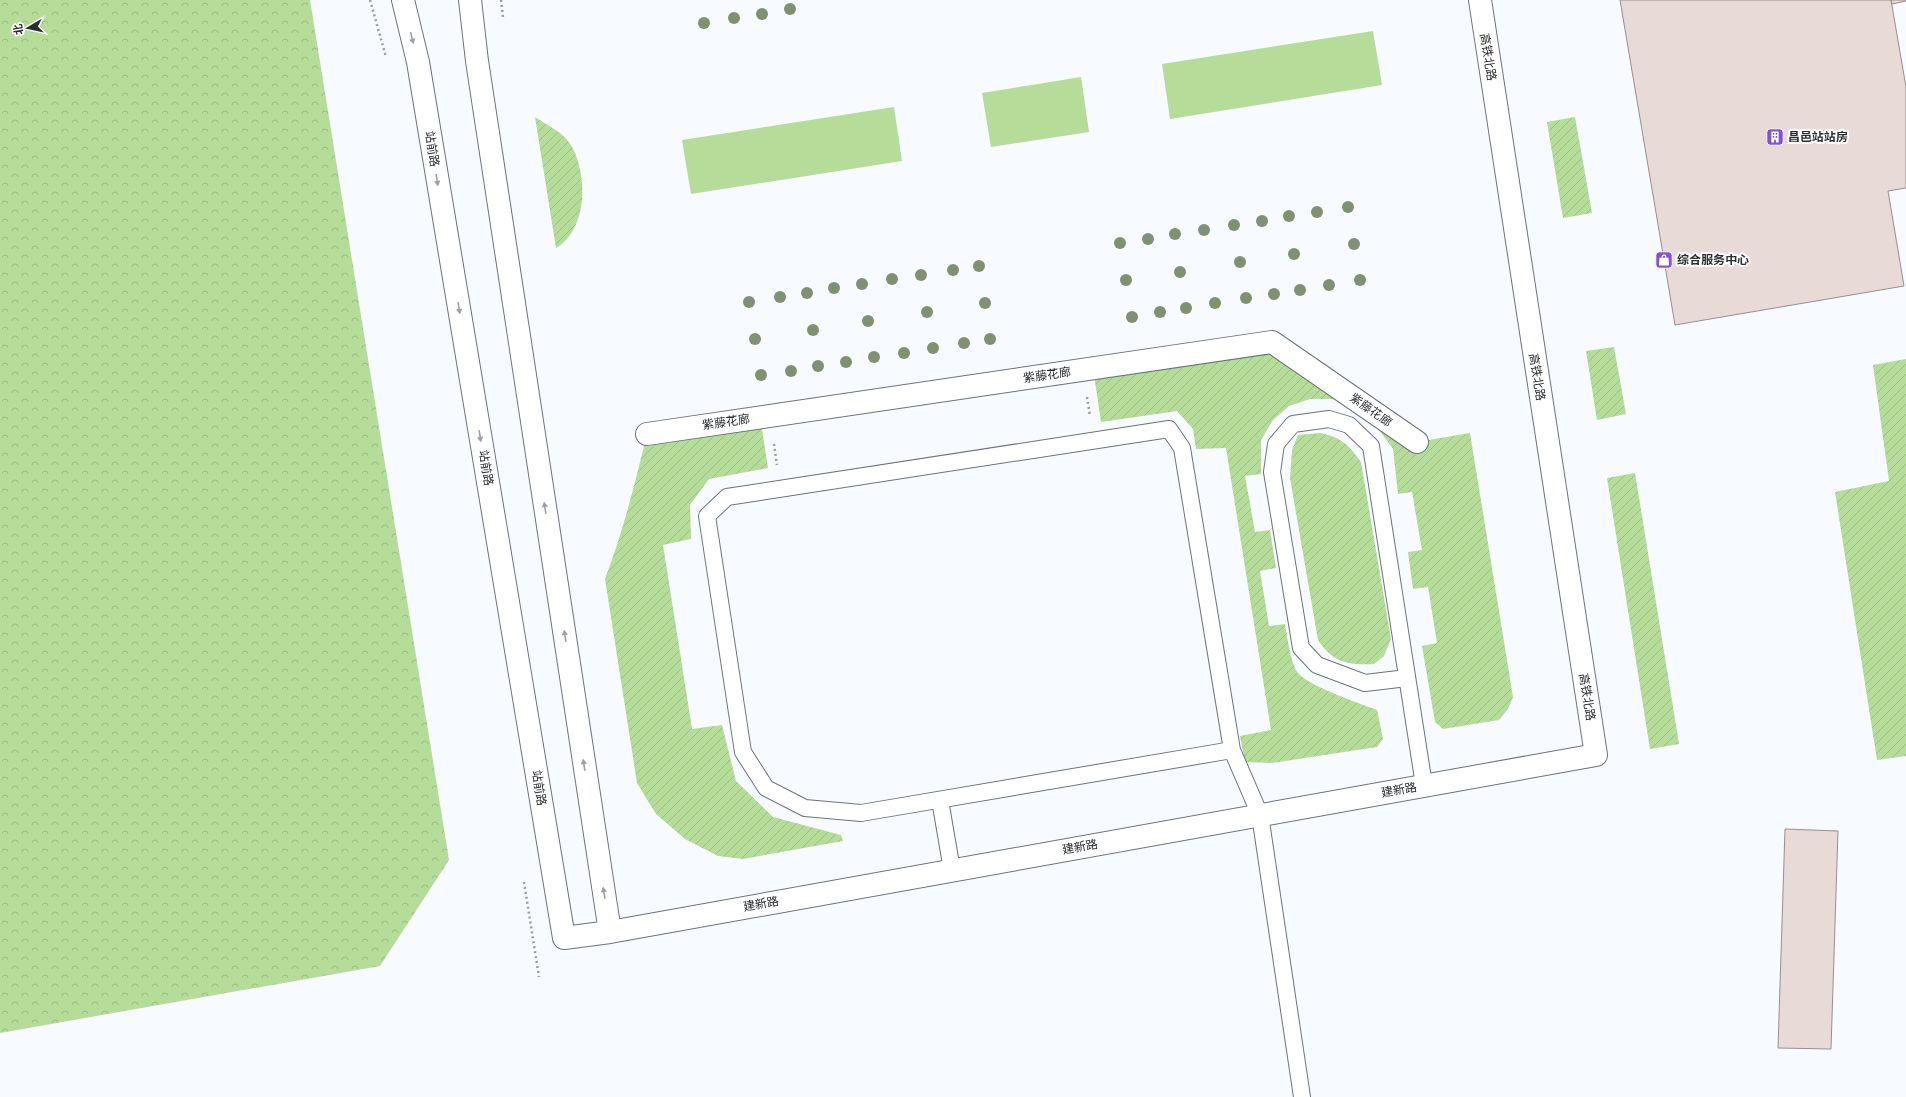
<svg xmlns="http://www.w3.org/2000/svg" width="1906" height="1097" font-family="'PT Serif','Noto Sans SC',serif">
  <style>
    .green { fill: #b5dc99 }
    .forest { fill: url(#forest-crowns) }
    .garden { fill: url(#garden-furrows) }
    .building { fill: #e8dad7; stroke: #9b8e8c }
    .lines { fill: none; stroke-linecap: round; stroke-linejoin: round }
    .lane-casing { stroke: #6c737c; stroke-width: 18 }
    .street-casing { stroke: #6c737c; stroke-width: 24 }
    .secondary-casing { stroke: #6c737c; stroke-width: 24 }
    .path { stroke: #999ca0; stroke-width: 2.5; stroke-dasharray: 2 3; stroke-linecap: butt }
    .lane { stroke: #fff; stroke-width: 16 }
    .street { stroke: #fff; stroke-width: 22 }
    .secondary { stroke: #fff; stroke-width: 22 }
    .tree { fill: #809172 }
    .oneway { fill: #9fa0a2 }
    .labels { text-anchor: middle; stroke-width: 4; stroke-linejoin: round; paint-order: stroke }
    .street-label { font-size: 12px; fill: #2a2d31; stroke: #fff }
    .poi-label { font-size: 12px; font-weight: bold; fill: #2a2d31; stroke: #fff; text-anchor: start }
  </style>
  <defs>
    <pattern id="forest-crowns" width="20" height="18" patternUnits="userSpaceOnUse"><rect width="20" height="18" fill="#b5dc99"/><path d="M2 6a3 3 0 1 1 6 0M12 15a3 3 0 1 1 6 0" fill="none" stroke="#9cbd84"/></pattern>
    <pattern id="garden-furrows" width="10" height="10" patternUnits="userSpaceOnUse"><rect width="10" height="10" fill="#b5dc99"/><path d="M-1 1l2-2M0 10L10 0M9 11l2-2" fill="none" stroke="#9cbd84"/></pattern>
  </defs>
  <rect width="100%" height="100%" fill="#f7fafe"/>
  <path class="green" d="M1373,31L1382,85L1170,119L1162,64Z
    M1081,77L1089,132L991,147L982,93Z
    M894,107L902,161L691,194L682,140Z"/>
  <path class="forest" d="M0,0H310L449,860L380,966L0,1033Z"/>
  <path class="garden" d="M535,117C547,125 563,132 571,145C588,174 588,229 556,248Z
    M1575,117L1592,213L1563,218L1547,122Z
    M1272,342L1417,442L1470,433L1513,697L1508,709L1499,720L1443,729L1435,722L1422,646L1437,643L1428,587L1413,589L1408,552L1422,550L1412,492L1398,494L1393,449L1371,419L1356,408L1332,399H1310L1289,406L1273,420L1261,440V474L1245,476L1255,532L1270,530L1276,568L1260,571L1269,626L1285,624C1287,635 1291,667 1299,674C1311,687 1359,703 1377,710L1383,739L1377,747L1272,763L1245,762L1240,736L1271,730L1226,448L1196,449L1193,429L1177,411L1101,422L1093,368Z
    M1614,347L1626,414L1597,420L1586,351Z
    M1906,359V756L1877,760L1835,492L1889,481L1873,365Z
    M760,417L768,468L709,479L690,505L691,539L663,545L692,729L722,725L736,781L773,817L841,835L843,841L743,859L718,856L685,839L656,814L637,783L605,579C623,532 635,483 647,434Z
    M1321,433C1342,438 1349,445 1361,462L1391,639L1384,656L1374,664C1348,665 1333,663 1318,640L1290,478L1292,450L1298,435Z
    M1635,473L1679,744L1650,749L1607,478Z"/>
  <path class="building" d="M1620,0H1891L1906,87V188L1888,191L1904,286L1675,325Z
    M1891,0H1906V1L1892,4Z
    M1785,829L1838,831L1831,1049L1778,1048Z"/>
  <g class="lines">
    <defs>
      <path id="lane" d="M1407,678L1365,683L1317,665L1301,648L1272,472L1276,444L1293,424L1329,419L1349,425L1371,446L1424,785
        M1232,750L861,813L805,808L766,788L743,752L707,516L727,497L1169,429L1182,448L1232,750L1260,815L1302,1097
        M940,800L952,870"/>
      <path id="street" d="M647,434L1272,342L1417,442"/>
      <path id="secondary" d="M403,0L418,62L564,938L610,932L1596,755L1480,0
        M470,0L477,61L610,932"/>
    </defs>
    <use href="#lane" class="lane-casing"/>
    <use href="#street" class="street-casing"/>
    <use href="#secondary" class="secondary-casing"/>
    <path class="path" d="M370,0L386,57
      M501,0L503,17
      M1087,397L1090,416
      M774,444L777,465
      M524,882L539,977"/>
    <use href="#lane" class="lane"/>
    <use href="#street" class="street"/>
    <use href="#secondary" class="secondary"/>
  </g>
  <g class="tree">
    <circle cx="790" cy="9" r="6"/>
    <circle cx="762" cy="14" r="6"/>
    <circle cx="734" cy="18" r="6"/>
    <circle cx="704" cy="23" r="6"/>
    <circle cx="1348" cy="207" r="6"/>
    <circle cx="1317" cy="212" r="6"/>
    <circle cx="1289" cy="216" r="6"/>
    <circle cx="1262" cy="221" r="6"/>
    <circle cx="1234" cy="225" r="6"/>
    <circle cx="1204" cy="230" r="6"/>
    <circle cx="1175" cy="234" r="6"/>
    <circle cx="1148" cy="239" r="6"/>
    <circle cx="1120" cy="243" r="6"/>
    <circle cx="1354" cy="244" r="6"/>
    <circle cx="1294" cy="254" r="6"/>
    <circle cx="1240" cy="262" r="6"/>
    <circle cx="979" cy="266" r="6"/>
    <circle cx="953" cy="270" r="6"/>
    <circle cx="1180" cy="272" r="6"/>
    <circle cx="921" cy="275" r="6"/>
    <circle cx="892" cy="279" r="6"/>
    <circle cx="1126" cy="280" r="6"/>
    <circle cx="1360" cy="280" r="6"/>
    <circle cx="862" cy="284" r="6"/>
    <circle cx="1329" cy="285" r="6"/>
    <circle cx="834" cy="288" r="6"/>
    <circle cx="1300" cy="290" r="6"/>
    <circle cx="807" cy="293" r="6"/>
    <circle cx="1274" cy="294" r="6"/>
    <circle cx="780" cy="297" r="6"/>
    <circle cx="1246" cy="298" r="6"/>
    <circle cx="749" cy="302" r="6"/>
    <circle cx="985" cy="303" r="6"/>
    <circle cx="1215" cy="303" r="6"/>
    <circle cx="1186" cy="308" r="6"/>
    <circle cx="927" cy="312" r="6"/>
    <circle cx="1160" cy="312" r="6"/>
    <circle cx="1132" cy="317" r="6"/>
    <circle cx="868" cy="321" r="6"/>
    <circle cx="813" cy="330" r="6"/>
    <circle cx="755" cy="339" r="6"/>
    <circle cx="990" cy="339" r="6"/>
    <circle cx="964" cy="343" r="6"/>
    <circle cx="933" cy="348" r="6"/>
    <circle cx="904" cy="353" r="6"/>
    <circle cx="874" cy="357" r="6"/>
    <circle cx="846" cy="362" r="6"/>
    <circle cx="818" cy="366" r="6"/>
    <circle cx="791" cy="371" r="6"/>
    <circle cx="761" cy="375" r="6"/>
  </g>
  <defs><path id="oneway-solid" d="M-6-.8H1V-3.2L6.5 0L1 3.2V.8H-6Z"/></defs>
  <g class="oneway">
    <use href="#oneway-solid" transform="translate(412 38) rotate(76)"/>
    <use href="#oneway-solid" transform="translate(437 180) rotate(81)"/>
    <use href="#oneway-solid" transform="translate(459 308) rotate(81)"/>
    <use href="#oneway-solid" transform="translate(480 436) rotate(81)"/>
    <use href="#oneway-solid" transform="translate(545 508) rotate(-99)"/>
    <use href="#oneway-solid" transform="translate(565 636) rotate(-99)"/>
    <use href="#oneway-solid" transform="translate(584 765) rotate(-99)"/>
    <use href="#oneway-solid" transform="translate(604 893) rotate(-99)"/>
  </g>
  <defs>
    <symbol id="building-square" viewBox="-11 -11 22 22"><rect x="-9" y="-9" width="18" height="18" rx="4" fill="#8153cc" stroke="#fff"/><path d="M-4-6H4V6H1V3H-1V6H-4ZM-2.5-4.3h1.7v1.8h-1.7ZM.8-4.3h1.7v1.8H.8ZM-2.5-1h1.7V.8h-1.7ZM.8-1h1.7V.8H.8Z" fill="#fff"/></symbol>
    <symbol id="shop-square" viewBox="-11 -11 22 22"><rect x="-9" y="-9" width="18" height="18" rx="4" fill="#8153cc" stroke="#fff"/><path d="M-5-2.5h2.3a2.7 3.5 0 0 1 5.4 0H5L5.5 6h-11ZM-1.5-2.5h3a1.5 2.3 0 0 0-3 0Z" fill="#fff"/></symbol>
  </defs>
  <g fill-rule="evenodd">
    <use href="#building-square" x="1765" y="127" width="20" height="20"/>
    <use href="#shop-square" x="1654" y="250" width="20" height="20"/>
  </g>
  <g class="labels">
    <g class="street-label">
      <text transform="translate(1488 57) rotate(81)" y="4">高铁北路</text>
      <text transform="translate(432 149) rotate(81)" y="4">站前路</text>
      <text transform="translate(1047 375) rotate(-8)" y="4">紫藤花廊</text>
      <text transform="translate(1537 377) rotate(81)" y="4">高铁北路</text>
      <text transform="translate(1371 410) rotate(35)" y="4">紫藤花廊</text>
      <text transform="translate(726 422) rotate(-8)" y="4">紫藤花廊</text>
      <text transform="translate(486 468) rotate(81)" y="4">站前路</text>
      <text transform="translate(1587 697) rotate(81)" y="4">高铁北路</text>
      <text transform="translate(539 788) rotate(81)" y="4">站前路</text>
      <text transform="translate(1399 790) rotate(-10)" y="4">建新路</text>
      <text transform="translate(1080 847) rotate(-10)" y="4">建新路</text>
      <text transform="translate(761 904) rotate(-10)" y="4">建新路</text>
    </g>
    <g class="poi-label">
      <text x="1788" y="141">昌邑站站房</text>
      <text x="1677" y="264">综合服务中心</text>
    </g>
  </g>
  <g transform="translate(28 28) rotate(261)" stroke="#ffffff" stroke-width="3" paint-order="stroke">
  <path d="M0-3L7 15L0 10L-7 15Z" fill="#2a2d31"/>
  <text y="-6" font-size="11" font-weight="bold" text-anchor="middle" fill="#2a2d31">北</text>
  </g>
</svg>
